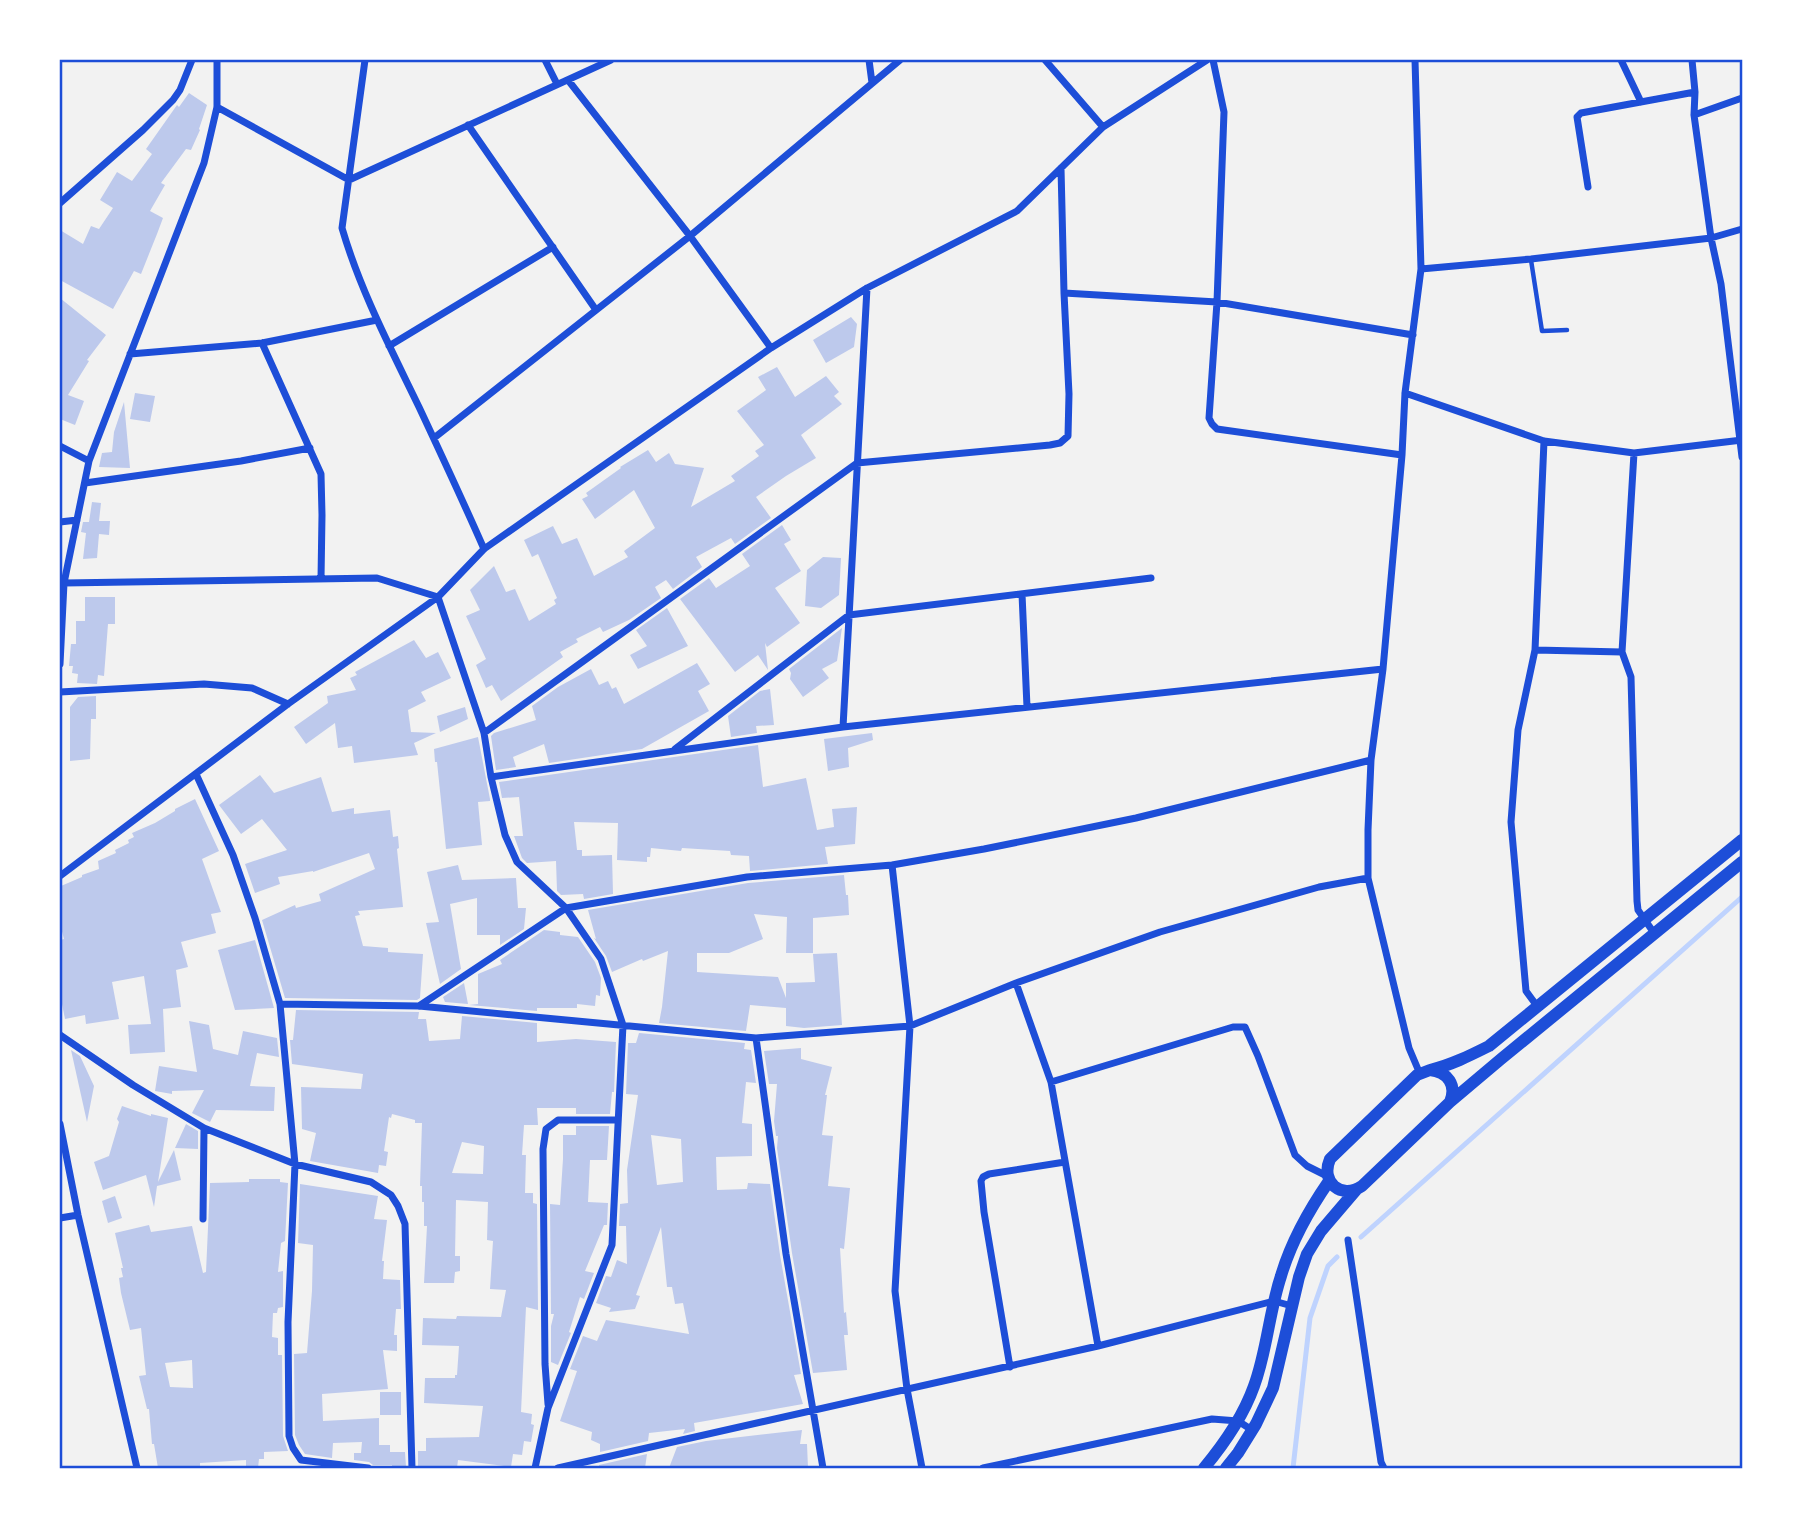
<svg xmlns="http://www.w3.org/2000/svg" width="1802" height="1528" font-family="'Varela Round',sans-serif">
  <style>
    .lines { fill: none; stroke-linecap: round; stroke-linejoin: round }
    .stream { stroke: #bfd3fe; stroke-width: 5 }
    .building { fill: #bdc9ec; fill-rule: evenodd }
    .service { stroke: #1d4ed8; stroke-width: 4.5 }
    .minor { stroke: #1d4ed8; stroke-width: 7 }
    .tertiary { stroke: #1d4ed8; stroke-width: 12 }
    .neatline { fill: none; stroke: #1d4ed8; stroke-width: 2.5 }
  </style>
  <rect width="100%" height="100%" fill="#f2f2f2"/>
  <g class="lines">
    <path class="stream" d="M1361,1237L1742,897
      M1293,1468L1310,1318L1328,1266L1337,1257"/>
  </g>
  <path class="building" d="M189,93L207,105L199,129L200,130L191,150L186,149L161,183L165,185L150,211L163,218L157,234L141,274L134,271L113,309L60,280V230L83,244L91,226L99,229L113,208L100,200L117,172L132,181L152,154L146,149L177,105L179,107Z
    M60,298L106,335L87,360L89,361L68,395L84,401L75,425L60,419Z
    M851,317L857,324L854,347L826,363L813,340Z
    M777,367L795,397L826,376L839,392L834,396L842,404L801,435L816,458L786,476L756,497L771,518L735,544L731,538L696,557L702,567L673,589L666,580L655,587L661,598L629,620L603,632L600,627L576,639L578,642L560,652L563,657L501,701L492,685L486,688L476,665L486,659L466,616L480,610L470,590L494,566L506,592L515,589L529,621L556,604L554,600L557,598L538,554L532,557L524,540L553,526L562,544L577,538L594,576L628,557L624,551L655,528L634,490L595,519L582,499L588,496L586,493L621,468L620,467L648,450L656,462L669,453L675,464L704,468L691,507L735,481L731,476L759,456L755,451L764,445L737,411L766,390L758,377Z
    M135,393L155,396L150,422L130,419Z
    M124,402L130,468L99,467L102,453L112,452L114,432Z
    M92,502L101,503L99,521H110L109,535L99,534L97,558L83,559L86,533L81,532L83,522H89Z
    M782,525L791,540L784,544L801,571L775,588L800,623L767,647L765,643L768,670L758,655L735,672L680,599L709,578L716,588L750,566L742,554Z
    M823,557L841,558L839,595L821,608L805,606L807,570Z
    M85,597H115V624H108L104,676L98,675L97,684L77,683L78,674L72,673L73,666H69L71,644H76V621H85Z
    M667,608L688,646L638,669L630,655L647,646L636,630Z
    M842,628L837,661L822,669L829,678L803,697L790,679L791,673L789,669Z
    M414,640L426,658L438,652L451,678L421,692L426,701L408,710L411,732L436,733L414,743L418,755L354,763L352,746L338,748L335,723L306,744L294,727L328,703L327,696L356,690L350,678L357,675L355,672Z
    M697,663L710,684L698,691L709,711L642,749L549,763L544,744L513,757L516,767L496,770L491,736L494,733L536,720L532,706L558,687L591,669L599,685L608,681L612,689L616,687L624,704Z
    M770,689L774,725L756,726L757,733L731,737L728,716L760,691Z
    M96,696V719H91L90,759L70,761V707L78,697Z
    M465,707L468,719L440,732L437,716Z
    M872,733L873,740L848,748L849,767L828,771L824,739Z
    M478,737L490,799V801L478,802L482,845L446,849L437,762H435L434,749Z
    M758,745L763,787L806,778L817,830L834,827L832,809L857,807L855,844L825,847L828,864L750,871L749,856L731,855L730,851L682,848L681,851L651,848L650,857H647V862L617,860L618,823L574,822L577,850H582V856L612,855L613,894L584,899L583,894L561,895L557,891L556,861L527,863L522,858L514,836H523L519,797L502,798L499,782Z
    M260,775L274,793L321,777L332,812L354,808V814L390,810L393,837L398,836L399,848L397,849L403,907L358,911L360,915L355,916L363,946L388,948V952L423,954L420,998L417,1000L285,998L262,920L295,905L296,908L321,901L319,894L375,869L369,853L313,872V871L278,877L280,884L255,893L245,864L287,850L262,819L241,834L219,805Z
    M195,799L219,851L202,859L221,912L211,914L216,933L181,942L188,967L176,970L181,1007L163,1009L165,1052L130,1054L128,1025L151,1024L144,976L112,982L119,1019L86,1024L85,1015L65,1019L61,999L60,977V940L64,939L60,924L62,922L61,886L82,877V875L99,869L98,861L116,853L115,850L129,843L128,840L134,837L132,833L155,823L175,811V809Z
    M458,865L462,880L516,878L518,908H526L524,929L500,945V935H477V898L450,904L461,969L440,984L426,923L439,922L427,872Z
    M844,875L846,895H848L849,915L813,918V953H786L787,917L754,914L763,939L729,953H697V972L778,977L786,998V983L815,982L813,954L837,953L842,1025L804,1028L786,1026V1008L750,1005L746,1031L659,1023L662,1007L668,951L643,961L642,959L612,972L606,956L594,938L596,939L588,910L748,883Z
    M544,930L560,932V935L578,937L595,962L601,978L600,996L596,995L595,1006L577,1004V1008H537V1011L469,1005L478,1004V974L502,964L500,960Z
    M255,940L274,1008L235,1010L218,950Z
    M464,983L468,1004L445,1002L443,997Z
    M296,1010L419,1012L418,1019H426L429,1041L460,1039L462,1016L537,1023V1042L576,1039L616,1042L614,1092H612L610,1114H576V1108H537L538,1125H524L522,1155H526L525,1193H533V1203L537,1204L538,1310L526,1307L521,1412L532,1414L531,1424L534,1425L531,1442L524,1441L522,1455L513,1454L511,1467L458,1460L457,1468L418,1467V1451H426V1438L479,1437L483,1406L424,1403L425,1378H455V1375H457L459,1346L422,1345L423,1318L456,1319L457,1316L501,1317L506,1290L490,1289L493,1241L487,1240L488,1202L456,1200L455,1256H460V1271L455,1272L454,1283H424L427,1226H424V1202H422V1186H420L422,1123H415V1120L392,1114L391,1118L389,1117L384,1151L388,1152L386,1166L379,1165L378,1173L310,1161L316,1133L302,1129L301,1087L361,1089L363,1074L292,1064L290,1040H293ZM462,1142L484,1146L483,1174L452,1173Z
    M189,1021L209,1025L213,1049L238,1055L243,1031L277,1038L279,1057L257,1053L250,1086L275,1087L274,1111L216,1110L210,1122L192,1113L204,1090L172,1091V1094L155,1091L159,1066L197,1072Z
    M639,1033L745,1043L744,1049L751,1050L756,1083L746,1082L742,1123L752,1124V1156L716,1157L717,1190L747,1189L748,1183L770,1184L780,1255L801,1374L794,1375L803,1404L694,1423L695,1431L683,1434L685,1429L649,1433L648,1441L600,1452V1444L591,1440L592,1432L560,1421L577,1371L570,1369L583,1336L597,1341L606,1320L689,1334L683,1303L675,1304L672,1287H667L661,1227L636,1295L640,1296L635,1309L609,1312L611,1308L596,1303L606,1276L611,1277L617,1260L627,1264L626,1226H619L620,1204L628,1203L627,1170L638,1095L626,1094L628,1043H636ZM651,1135L681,1139L683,1182L657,1185Z
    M801,1048V1059L832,1067L825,1095H827L822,1135L833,1136L828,1186L850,1188L844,1249L840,1248L844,1313L846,1312L848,1335H844L847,1370L813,1373L792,1253L777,1148L778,1136H776L774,1121L777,1084H769L764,1051Z
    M71,1050L80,1056L94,1086L87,1122Z
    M122,1106L151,1116V1114L168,1118L158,1182L174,1150L181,1180L157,1186L154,1207L146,1175L103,1190L94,1162L109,1156L119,1122L117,1119Z
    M186,1124L198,1131V1149L175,1148Z
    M576,1126H609L607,1160H590L588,1202L608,1203L607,1225H604L585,1271L594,1273L584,1299L580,1297L569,1332L571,1333L558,1365L551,1362V1326L554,1314H551L550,1204L560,1205L563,1159V1135H576Z
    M249,1179H280V1182L288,1183L285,1241L281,1243L278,1272L283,1271V1307L278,1308L277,1313H273L272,1337L278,1338V1355H282L283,1436L288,1451L264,1452V1459H259L258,1468H246V1460L200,1463V1468H158L154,1444H152L149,1409H147L139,1376L146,1375L141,1328L130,1330L121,1293L119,1278L123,1277L121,1268H123L115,1233L149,1225L151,1232L192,1226L203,1273L206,1272L210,1183L249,1182ZM192,1360L193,1388L170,1387L165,1363Z
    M300,1184L378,1196L374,1219L387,1220L382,1261H384L383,1279L400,1280L401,1309H396L394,1335H397V1351L383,1350L388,1389L322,1394L323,1421L379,1418V1445H390V1452H405L406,1467L392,1468V1465H373L369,1462L354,1460V1453H361L362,1442L333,1443L332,1458L305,1454L299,1445L295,1435L294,1354L307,1353L312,1291L313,1245L298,1243Z
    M115,1196L122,1218L108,1223L102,1201Z
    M380,1392H401V1415H380Z
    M802,1430L800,1444H807L808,1468H669L677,1447L706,1441Z
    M647,1454L645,1468H599V1465Z"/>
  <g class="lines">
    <path class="service" d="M1531,260L1542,331L1567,330"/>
    <path class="minor" d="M365,60L342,228C360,290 391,349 419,407C441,454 463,501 484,549
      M545,60L557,84
      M869,60L872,83
      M1045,60L1103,127
      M1213,60L1224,112L1217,302L1209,418L1212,424L1217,429L1402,455
      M1415,60L1421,269L1405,393L1402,455L1383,669L1371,760L1368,830V878L1409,1048L1420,1074
      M1621,60L1641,102
      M1692,60L1695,92L1694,115L1711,238L1721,284L1742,457
      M568,80L690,236L771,348
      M217,107L349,180L611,60
      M1694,115L1742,98
      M468,125L596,310
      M1588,187L1577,117L1581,113L1695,92
      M60,203L143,130L173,100L180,90L192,60
      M1421,269L1531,259L1711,238L1742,229
      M1064,293L1217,302L1413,335
      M262,343L321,474L322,515L321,579
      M389,346L553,247
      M130,354L262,343L377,320
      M1405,393L1544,441L1634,453L1742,440
      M434,438L690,236L900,60
      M60,446L89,461
      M1634,453L1622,652L1631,677L1637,901L1638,910L1654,933
      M85,483L241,461L310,448
      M60,522L77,520
      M64,583L377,578L438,597L484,733L491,777L505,835L517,862L566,908L601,959L623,1025L612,1245L548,1408L535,1468
      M1022,594L1027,707
      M1535,650L1622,652
      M60,664L64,583L89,461L204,163L217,107V60
      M60,692L204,684L252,688L288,704
      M843,727L867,288
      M484,733L857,463L1050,445L1060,443L1068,436L1069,394L1064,293L1061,168
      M675,749L849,615L1151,578
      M196,774L233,855L255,918L280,1004L295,1164L288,1322L289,1436L293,1448L301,1460L368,1468
      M491,777L843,727L1383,669
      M892,865L910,1026L895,1291L907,1389L922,1468
      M60,876L288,704L438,597L484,549L771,348L867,288L1017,211L1103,127L1207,60
      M1016,983L1051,1082L1098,1346
      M280,1004L419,1006L756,1038L910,1026L1016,983L1160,932L1319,887L1368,878
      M419,1006L566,908L747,877L892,865L984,849L1136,818L1371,760
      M1537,1006L1526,991L1511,822L1518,730L1535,650L1544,441
      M60,1035L133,1085L204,1128L295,1164L371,1182L391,1195L398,1206L405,1224L412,1468
      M756,1038L786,1254L823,1468
      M1051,1082L1233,1027H1245L1258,1056L1295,1155L1307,1166L1327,1176
      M60,1124L78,1215L137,1468
      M60,1218L78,1215
      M203,1219L204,1128
      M1348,1240L1381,1462L1384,1468
      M1010,1367L984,1212L981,1181L983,1177L989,1174L1065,1162
      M548,1404L545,1364L543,1149L546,1129L558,1120H618
      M558,1468L1098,1346L1274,1301L1292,1306
      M983,1468L1212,1419L1238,1421L1252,1430"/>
    <path class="tertiary" d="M1430,1070C1451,1065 1469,1056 1489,1046L1742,840
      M1430,1070C1448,1072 1457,1085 1450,1102L1362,1186C1341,1200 1320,1182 1330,1159L1417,1075Z
      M1450,1102L1501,1059L1742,862
      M1204,1468C1224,1444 1243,1417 1254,1386C1267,1351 1269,1312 1281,1276C1291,1242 1309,1210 1329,1181
      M1226,1468L1238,1453L1256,1424L1273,1388L1299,1277L1307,1254L1321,1231L1356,1190"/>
  </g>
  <rect width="1802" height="1528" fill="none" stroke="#ffffff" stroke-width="122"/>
  <rect x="61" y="61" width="1680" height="1406" class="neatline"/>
</svg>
